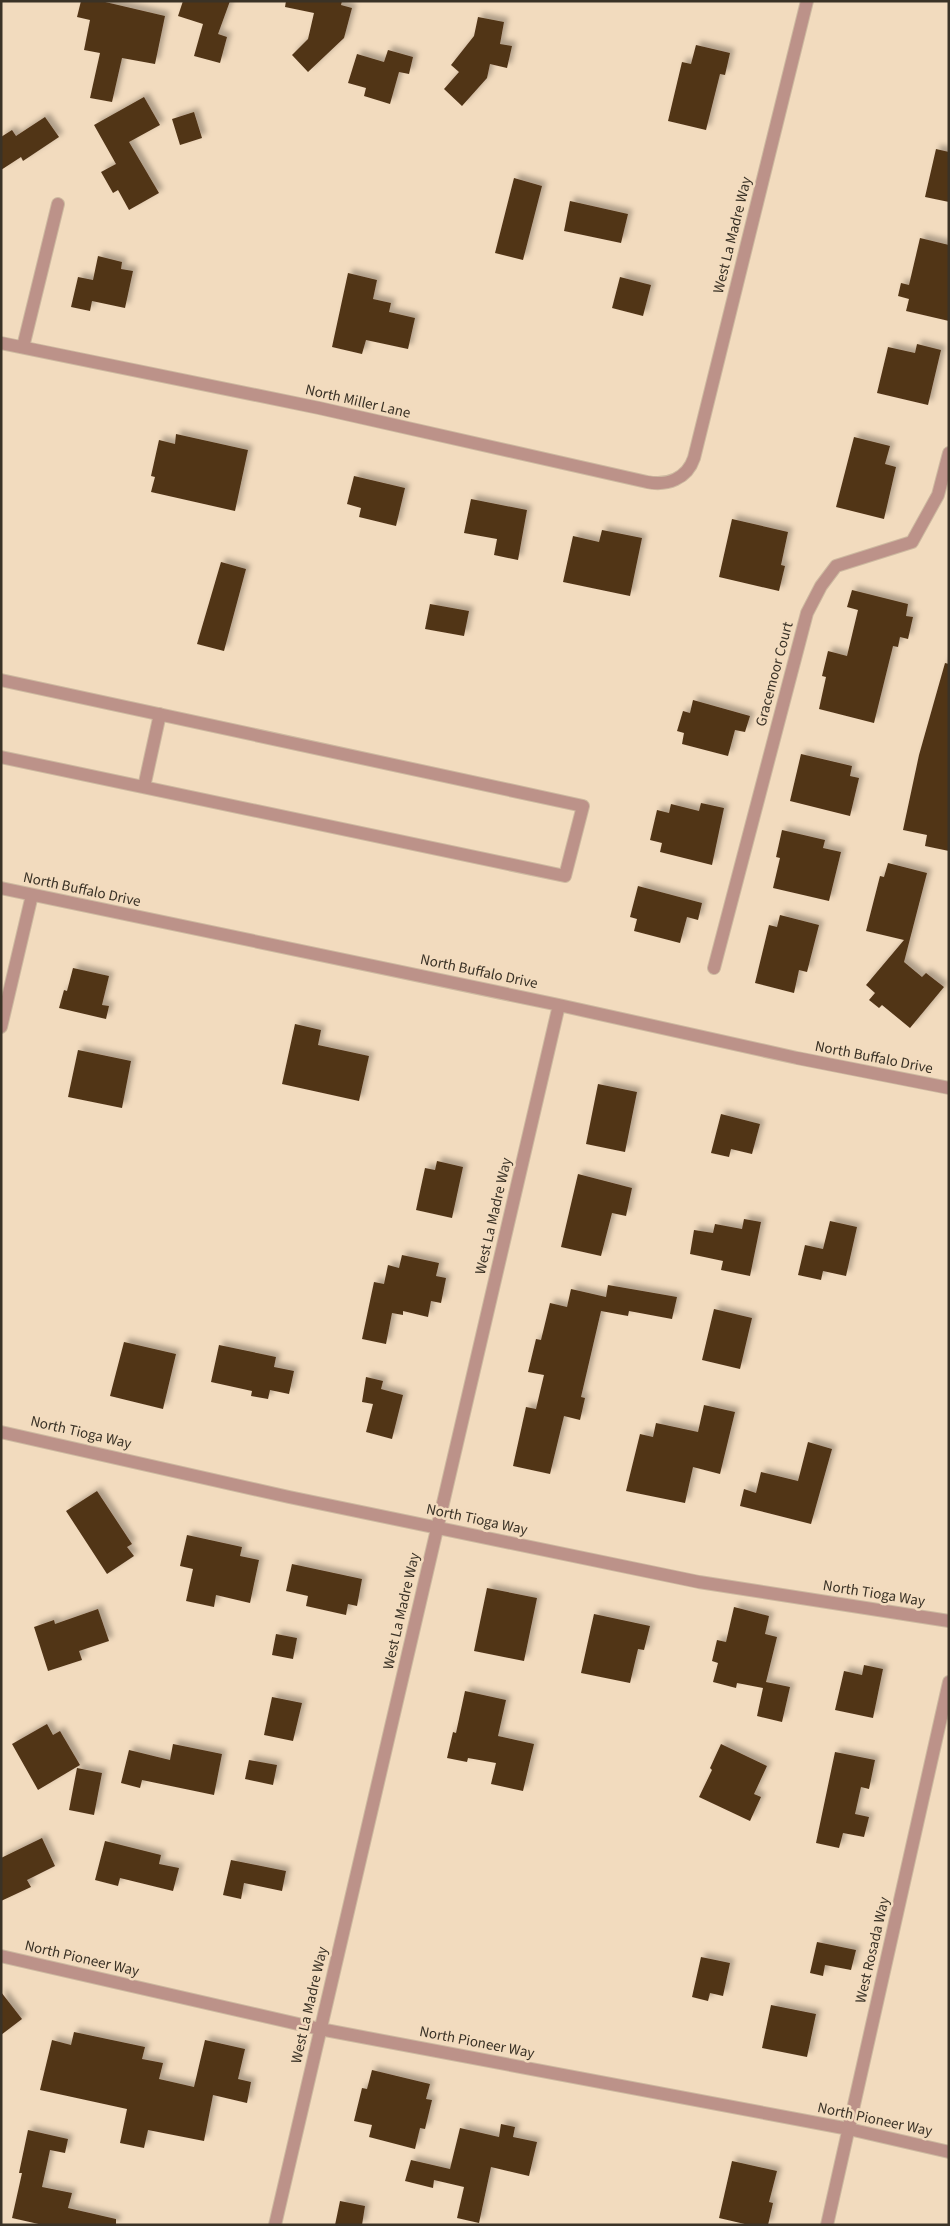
<svg xmlns="http://www.w3.org/2000/svg" width="950" height="2226" font-family="'Source Sans 3',sans-serif">
  <style>
    .building { fill: #513418; filter: url(#shadow) }
    .lines { fill: none; stroke-linecap: round; stroke-linejoin: round }
    .minor-casing { stroke: #cdb9a0; stroke-width: 14 }
    .minor { stroke: #bc9289; stroke-width: 12 }
    .labels { text-anchor: middle; stroke-width: 5; stroke-linejoin: round; paint-order: stroke }
    .street-label { font-size: 15px; fill: #3a3226; stroke: #f2dbbe }
  </style>
  <defs>
    <filter id="shadow"><feDropShadow dx="4.5" dy="-4.5" stdDeviation="2.5" flood-color="#0004"/></filter>
  </defs>
  <rect width="100%" height="100%" fill="#f2dbbe"/>
  <path class="building" d="M81,1H101L165,16L155,64L122,58L112,102L90,98L100,53L84,50L90,20L77,17Z
    M183,1H230L218,34L227,37L220,63L194,56L203,24L178,16Z
    M286,1H342L341,5L352,8L344,38L308,72L292,55L308,39L314,13L285,7Z
    M478,17L504,22L500,44L512,46L507,68L490,64L487,78L462,106L444,89L459,72L451,65L474,36Z
    M696,45L730,53L725,75L720,74L706,130L668,121L682,62L691,64Z
    M388,50L413,57L409,74L399,72L390,104L364,96L366,88L348,83L357,54L384,62Z
    M144,97L160,125L129,142L159,193L129,210L118,190L113,193L101,172L116,164L94,125Z
    M194,112L202,138L180,145L172,119Z
    M45,117L59,137L23,161L21,157L1,170V137L12,130L16,136Z
    M936,149L949,152V202L925,197Z
    M514,178L542,186L523,260L495,253Z
    M570,201L628,214L621,243L564,231Z
    M920,238L949,245V321L906,311L909,299L898,296L901,283L909,285Z
    M98,256L122,262L121,269L133,271L125,308L92,301L90,311L71,307L78,277L93,280Z
    M348,273L377,280L373,299L391,303L389,312L415,318L408,349L366,340L362,354L332,347Z
    M620,277L651,285L643,316L612,308Z
    M917,344L941,350L928,405L877,393L888,347L915,353Z
    M176,434L248,450L235,511L151,492L155,477L151,476L159,440L175,444Z
    M854,437L890,446L885,464L896,467L884,519L836,507Z
    M354,476L405,488L396,526L359,517L361,508L347,504Z
    M471,499L527,510L518,560L494,555L497,539L464,533Z
    M732,519L788,532L781,565L785,566L779,591L719,577Z
    M602,530L642,538L630,596L563,582L573,536L599,542Z
    M221,562L246,569L224,651L197,644Z
    M852,590L908,604L906,616L913,617L908,639L900,637L898,647L893,646L874,723L819,709L826,677L822,676L828,651L847,656L858,610L847,607Z
    M430,604L469,611L464,636L425,629Z
    M945,663L949,664V851L925,846L927,835L903,830L919,755Z
    M693,700L750,716L745,732L735,730L728,756L682,744L684,733L677,731L683,711L690,713Z
    M801,754L852,766L850,776L859,778L850,816L790,801Z
    M701,803L724,808L712,865L660,852L662,843L650,840L657,810L669,813L671,804L699,811Z
    M782,830L825,840L823,848L841,852L829,901L773,888L780,858L776,857Z
    M888,863L927,873L904,962L922,977L926,973L944,987L910,1028L882,1005L879,1008L869,1000L875,993L866,985L904,940L866,931L880,876L884,877Z
    M638,886L702,903L698,920L687,917L680,943L634,931L637,919L630,917Z
    M780,915L819,925L807,972L799,970L794,993L755,983L769,925L777,927Z
    M73,968L109,976L102,1005L109,1006L106,1019L59,1008L64,990L67,991Z
    M295,1024L321,1030L318,1045L369,1056L359,1101L282,1084Z
    M78,1050L131,1061L122,1108L68,1097Z
    M598,1084L637,1092L625,1152L586,1144Z
    M721,1114L760,1124L752,1154L731,1149L729,1157L711,1153Z
    M437,1161L463,1167L452,1218L416,1210L425,1168L435,1170Z
    M578,1174L632,1188L626,1216L612,1213L601,1256L561,1247Z
    M744,1219L761,1222L750,1276L721,1270L723,1261L690,1254L694,1230L713,1233L715,1224L742,1229Z
    M830,1221L857,1227L846,1276L823,1271L821,1280L798,1275L805,1245L823,1249Z
    M402,1255L439,1263L436,1276L446,1278L441,1303L431,1301L428,1317L403,1311V1315L392,1313L386,1344L362,1339L374,1282L384,1284L388,1265L399,1268Z
    M608,1285L677,1297L672,1319L629,1311L628,1316L601,1311L581,1397L585,1398L580,1420L564,1416L550,1474L513,1466L526,1407L536,1409L544,1375L528,1372L536,1339L541,1340L550,1303L567,1307L571,1289L606,1297Z
    M714,1309L752,1318L740,1369L702,1360Z
    M124,1342L176,1354L163,1409L110,1396Z
    M219,1345L276,1357L274,1367L294,1371L289,1394L270,1390L268,1399L251,1396L252,1391L211,1382Z
    M366,1377L383,1381L381,1389L403,1395L392,1439L366,1432L373,1404L362,1402Z
    M704,1405L735,1412L720,1474L693,1467L685,1503L626,1491L640,1434L653,1437L656,1423L698,1432Z
    M808,1442L832,1449L811,1524L740,1506L744,1489L756,1493L761,1472L798,1481Z
    M97,1491L132,1544L127,1547L134,1556L107,1574L66,1511Z
    M187,1535L242,1547L240,1556L259,1560L250,1603L216,1595L214,1607L186,1601L193,1569L180,1566Z
    M292,1564L362,1579L357,1606L348,1604L346,1615L306,1606L308,1596L286,1591Z
    M487,1588L537,1598L524,1661L474,1651Z
    M734,1607L769,1616L765,1634L777,1637L766,1682L790,1687L782,1722L757,1716L763,1688L737,1683L736,1688L713,1682L718,1663L712,1661L717,1640L726,1642Z
    M98,1609L109,1641L79,1651L82,1660L48,1671L34,1627L54,1620L55,1624Z
    M594,1614L650,1626L644,1650L638,1649L630,1683L581,1673Z
    M276,1634L297,1638L293,1659L272,1655Z
    M864,1665L883,1669L873,1718L835,1710L844,1671L862,1675Z
    M465,1691L506,1700L498,1736L534,1744L523,1791L491,1784L496,1763L468,1758L467,1762L447,1758L453,1732L456,1733Z
    M272,1697L302,1703L293,1741L264,1735Z
    M47,1724L53,1735L60,1731L80,1765L38,1790L12,1744Z
    M173,1744L222,1754L214,1795L142,1780L140,1788L121,1783L129,1750L170,1760Z
    M721,1744L767,1766L754,1794L761,1797L750,1821L699,1797L712,1770L710,1768Z
    M835,1752L875,1760L869,1789L861,1787L855,1814L869,1817L864,1837L843,1833L839,1848L816,1843Z
    M249,1760L277,1765L273,1785L245,1779Z
    M77,1768L102,1773L94,1815L69,1810Z
    M42,1838L55,1866L27,1880L31,1887L1,1901V1858Z
    M105,1841L161,1855L159,1864L179,1868L173,1891L120,1878L118,1886L95,1880Z
    M231,1860L286,1871L282,1891L244,1883L241,1899L223,1895Z
    M817,1942L856,1950L851,1970L825,1965L823,1976L810,1973Z
    M701,1957L730,1963L723,1996L710,1993L708,2001L692,1997Z
    M1,1992L22,2019L1,2035Z
    M771,2005L816,2014L807,2057L762,2048Z
    M74,2032L145,2047L142,2059L163,2063L159,2079L194,2087L205,2040L245,2049L238,2079L251,2082L247,2103L213,2095L204,2141L148,2130L144,2148L120,2143L127,2109L40,2090L52,2040L71,2045Z
    M372,2070L430,2084L426,2099L432,2100L425,2129L420,2128L415,2149L369,2137L372,2125L354,2121L362,2088L367,2089Z
    M501,2124L515,2127L513,2137L537,2142L529,2176L491,2167L479,2223L457,2218L464,2187L434,2180L433,2188L405,2181L411,2160L450,2169L460,2128L499,2137Z
    M28,2130L68,2139L65,2153L50,2150L42,2187L72,2193L68,2208L116,2219V2225H43L12,2218L22,2173H19Z
    M732,2161L777,2171L769,2202L773,2203L768,2225H749L719,2218Z
    M340,2201L365,2206L362,2225H335Z"/>
  <g class="lines">
    <defs>
      <path id="minor" d="M1,343L319,408L647,482C667,486 687,479 694,458L807,1
        M23,347L58,204
        M1,680L583,806L565,876L1,757
        M144,787L160,714
        M1,888L559,1005L797,1058L949,1088
        M714,968L807,613L821,586L836,566L912,542L938,495L949,453
        M1,1027L32,895
        M1,1432L289,1497L699,1582L949,1621
        M1,1956L320,2029L849,2129L949,2152
        M275,2225L559,1005
        M827,2225L949,1682"/>
    </defs>
    <use href="#minor" class="minor-casing"/>
    <use href="#minor" class="minor"/>
  </g>
  <g class="labels">
    <g class="street-label">
      <text transform="translate(732 235) rotate(-76)" y="5">West La Madre Way</text>
      <text transform="translate(358 401) rotate(13)" y="5">North Miller Lane</text>
      <text transform="translate(774 674) rotate(-75)" y="5">Gracemoor Court</text>
      <text transform="translate(82 889) rotate(12)" y="5">North Buffalo Drive</text>
      <text transform="translate(479 971) rotate(12)" y="5">North Buffalo Drive</text>
      <text transform="translate(874 1057) rotate(11)" y="5">North Buffalo Drive</text>
      <text transform="translate(493 1216) rotate(-77)" y="5">West La Madre Way</text>
      <text transform="translate(81 1432) rotate(13)" y="5">North Tioga Way</text>
      <text transform="translate(477 1519) rotate(12)" y="5">North Tioga Way</text>
      <text transform="translate(874 1593) rotate(9)" y="5">North Tioga Way</text>
      <text transform="translate(401 1611) rotate(-77)" y="5">West La Madre Way</text>
      <text transform="translate(872 1950) rotate(-77)" y="5">West Rosada Way</text>
      <text transform="translate(82 1958) rotate(13)" y="5">North Pioneer Way</text>
      <text transform="translate(309 2005) rotate(-77)" y="5">West La Madre Way</text>
      <text transform="translate(477 2042) rotate(11)" y="5">North Pioneer Way</text>
      <text transform="translate(875 2119) rotate(12)" y="5">North Pioneer Way</text>
    </g>
  </g>
  <rect width="950" height="2226" fill="none" stroke="#3a3226" stroke-width="5"/>
</svg>
